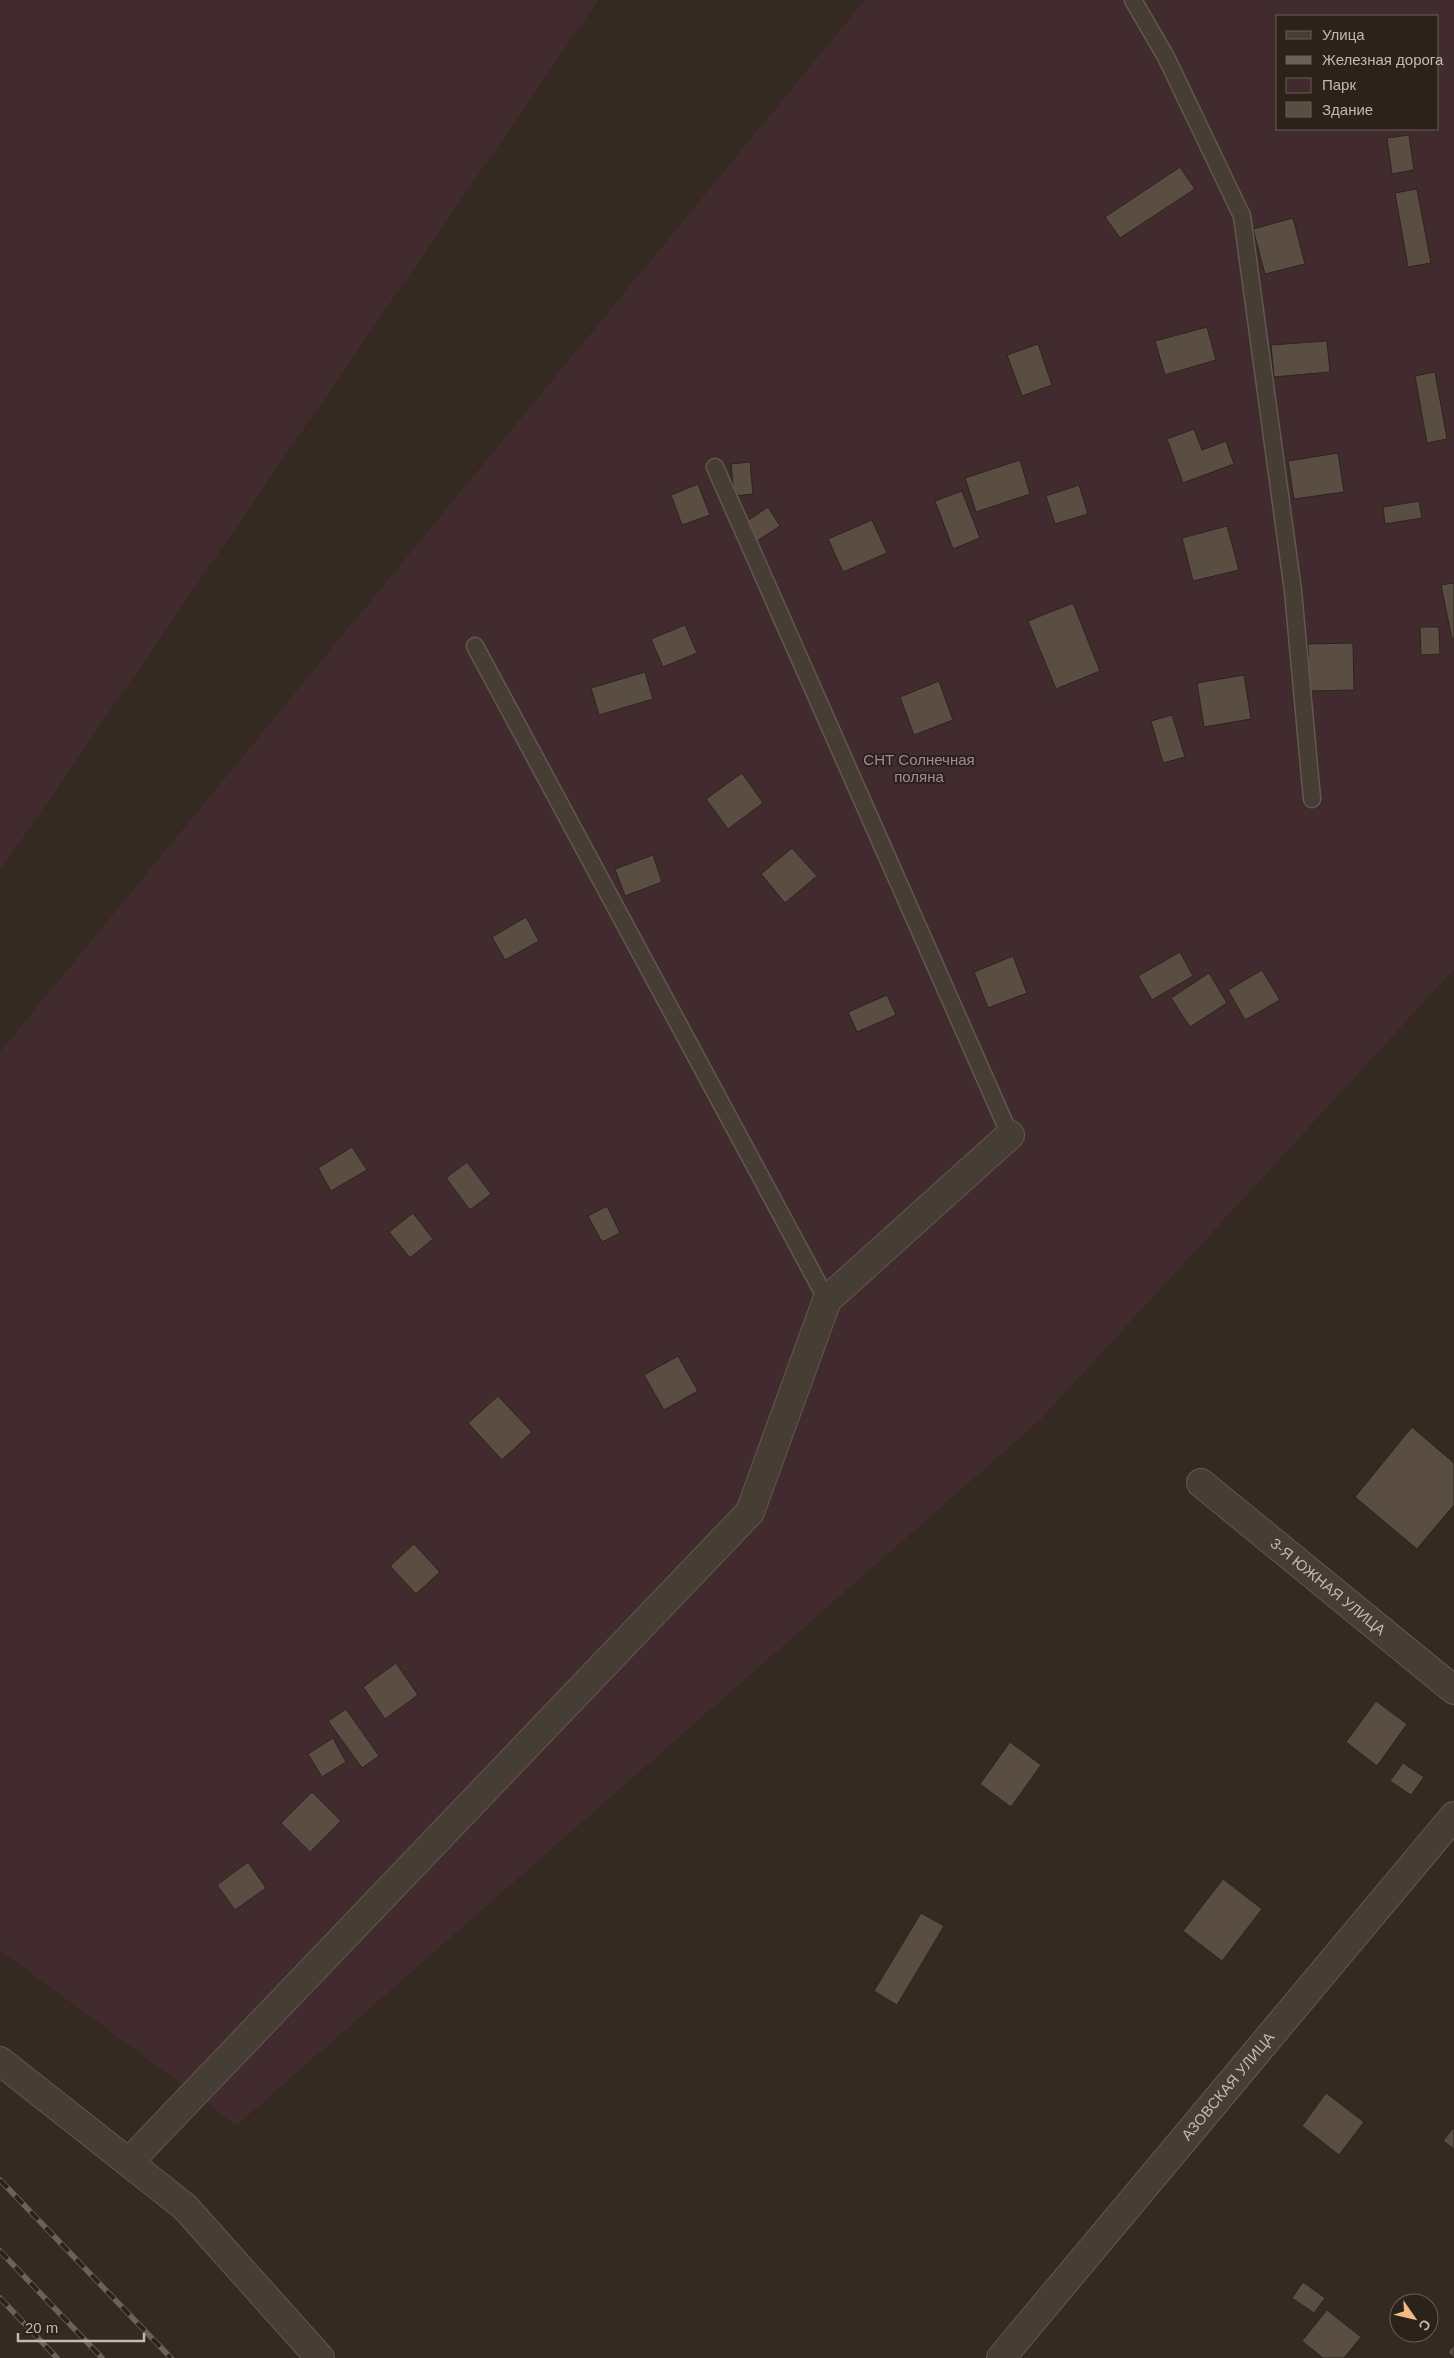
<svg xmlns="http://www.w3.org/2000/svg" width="1454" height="2358" font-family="Arial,sans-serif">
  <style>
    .green { fill: #422b2f; fill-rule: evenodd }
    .building { fill: #5a4e42; stroke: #2d241b }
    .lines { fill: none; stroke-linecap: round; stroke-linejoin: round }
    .lane-casing { stroke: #61584e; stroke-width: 19 }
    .street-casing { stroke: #61584e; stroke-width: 30 }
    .lane { stroke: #463d34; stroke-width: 16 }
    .street { stroke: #463d34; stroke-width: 28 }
    .rail-casing { stroke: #6d6156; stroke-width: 5.5 }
    .rail { stroke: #2b2219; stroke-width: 4; stroke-dasharray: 11; stroke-linecap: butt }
    .labels { text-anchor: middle; stroke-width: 4; stroke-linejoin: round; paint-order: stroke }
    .park-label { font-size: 15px; fill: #a885a4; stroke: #2b2219 }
    .street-label { font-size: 15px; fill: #c3b9ae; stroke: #2b2219 }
  </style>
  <rect width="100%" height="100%" fill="#352a21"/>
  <path class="green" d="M0,0H598L0,871Z
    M865,0H1454V969L1039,1421L237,2125L0,1950V1052ZM1278,16H1438V129H1278Z"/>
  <path class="building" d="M1409,135L1414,170L1392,174L1387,138Z
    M1180,167L1195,189L1120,238L1105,217Z
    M1417,189L1431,263L1408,267L1395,193Z
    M1293,218L1305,264L1265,274L1253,229Z
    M1207,327L1216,360L1165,375L1155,341Z
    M1327,341L1330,372L1274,377L1271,345Z
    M1038,344L1052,385L1022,396L1007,355Z
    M1435,372L1447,439L1427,443L1415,376Z
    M1194,429L1202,450L1226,441L1234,464L1183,483L1167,439Z
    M1338,453L1344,492L1294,499L1288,461Z
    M1020,460L1030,494L976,512L965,478Z
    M750,462L753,494L734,496L731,464Z
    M698,484L710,515L682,525L671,495Z
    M1079,485L1088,514L1055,524L1046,496Z
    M962,491L980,538L953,549L935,501Z
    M1419,501L1422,518L1385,524L1383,507Z
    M768,507L780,526L757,541L744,523Z
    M872,520L887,553L843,572L828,539Z
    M1227,526L1239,570L1193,581L1182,538Z
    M1454,583V638L1452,639L1441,585Z
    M1073,603L1100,671L1056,689L1028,621Z
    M685,625L697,653L663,667L651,639Z
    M1420,627H1439L1440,654L1421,655Z
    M1353,643L1354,690L1309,691L1308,644Z
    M645,672L653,699L599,715L591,688Z
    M1244,675L1251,719L1204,727L1197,683Z
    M939,681L953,720L914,735L900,697Z
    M1172,715L1185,757L1163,763L1151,721Z
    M742,773L763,803L728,829L706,799Z
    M792,848L817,876L785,903L761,874Z
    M653,855L662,882L625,896L615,869Z
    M526,917L539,941L505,960L492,937Z
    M1180,952L1193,976L1152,1000L1138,976Z
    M1013,956L1027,993L988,1008L974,972Z
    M1262,970L1280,1000L1245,1020L1228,990Z
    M1209,973L1227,1003L1190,1027L1171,998Z
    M887,995L896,1015L857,1032L848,1012Z
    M352,1147L367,1170L331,1191L318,1168Z
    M467,1162L491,1194L470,1210L446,1178Z
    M607,1206L620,1233L602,1242L588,1216Z
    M413,1213L433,1239L410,1258L389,1232Z
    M678,1356L698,1391L664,1410L644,1375Z
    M498,1396L532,1432L502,1460L468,1423Z
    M1412,1427L1454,1463V1505L1417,1549L1355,1497Z
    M414,1544L440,1572L416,1594L390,1566Z
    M396,1663L418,1695L385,1719L363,1687Z
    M1376,1701L1407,1724L1377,1766L1346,1742Z
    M346,1709L379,1756L362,1768L328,1721Z
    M333,1738L346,1762L322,1777L308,1754Z
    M1010,1742L1041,1765L1011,1807L980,1784Z
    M1403,1763L1424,1777L1411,1795L1390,1781Z
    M312,1792L341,1821L310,1852L281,1823Z
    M248,1862L266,1888L235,1910L217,1885Z
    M1223,1879L1262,1909L1222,1961L1183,1931Z
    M921,1913L944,1926L897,2005L874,1991Z
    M1326,2093L1364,2122L1339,2155L1302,2126Z
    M1454,2127V2149L1443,2141Z
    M1303,2282L1325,2298L1314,2313L1292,2298Z
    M1327,2310L1361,2337L1344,2358H1323L1302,2341Z
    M1454,2345V2358L1448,2352Z"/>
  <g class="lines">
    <defs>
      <path id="lane" d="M1133,0L1166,57L1242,216L1293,591L1312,799
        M715,467L1010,1135
        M475,646L827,1300"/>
      <g id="street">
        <path id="s1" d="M1201,1483L1454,1690"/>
        <path d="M0,2061L185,2207L320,2358"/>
        <path d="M129,2162L750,1512L827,1300L1010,1135"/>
        <path id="s2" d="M1001,2358L1454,1816"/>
      </g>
    </defs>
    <use href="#lane" class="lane-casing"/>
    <use href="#street" class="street-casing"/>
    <use href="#lane" class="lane"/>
    <use href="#street" class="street"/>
    <defs>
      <path id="rail" d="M0,2180L171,2358
        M0,2251L102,2358
        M0,2298L57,2358"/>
    </defs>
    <use href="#rail" class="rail-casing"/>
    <use href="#rail" class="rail"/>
  </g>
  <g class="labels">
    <g class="park-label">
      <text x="919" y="765">СНТ Солнечная<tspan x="919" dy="17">поляна</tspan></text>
    </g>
    <g class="street-label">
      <text dy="5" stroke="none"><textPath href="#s1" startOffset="164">3-Я ЮЖНАЯ УЛИЦА</textPath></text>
      <text dy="5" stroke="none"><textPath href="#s2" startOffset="354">АЗОВСКАЯ УЛИЦА</textPath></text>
    </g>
  </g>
  <rect x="1276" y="15" width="162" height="115" fill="#2b2219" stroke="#685e55"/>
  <rect x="1286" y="31" width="25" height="8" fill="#463d34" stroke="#685e55"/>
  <text x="1322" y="40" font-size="15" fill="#c3b9ae">Улица</text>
  <rect x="1286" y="56" width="25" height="8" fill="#6d6156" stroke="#685e55"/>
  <text x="1322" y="65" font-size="15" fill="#c3b9ae">Железная дорога</text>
  <rect x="1286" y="78" width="25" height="15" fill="#422b2f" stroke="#685e55"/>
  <text x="1322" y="90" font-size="15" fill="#c3b9ae">Парк</text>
  <rect x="1286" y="102" width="25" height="15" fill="#5a4e42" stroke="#685e55"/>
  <text x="1322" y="115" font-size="15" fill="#c3b9ae">Здание</text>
  <g transform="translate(1414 2318) rotate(124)"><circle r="24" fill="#2b2219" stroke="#685e55"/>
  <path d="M0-4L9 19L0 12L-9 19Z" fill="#f2bb84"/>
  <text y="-8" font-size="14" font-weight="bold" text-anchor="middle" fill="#c3b9ae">С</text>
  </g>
  <path d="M18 2333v8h126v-8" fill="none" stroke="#c3b9ae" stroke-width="2.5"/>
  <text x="25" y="2333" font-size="15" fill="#c3b9ae" stroke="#2b2219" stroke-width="4" paint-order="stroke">20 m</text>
</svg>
